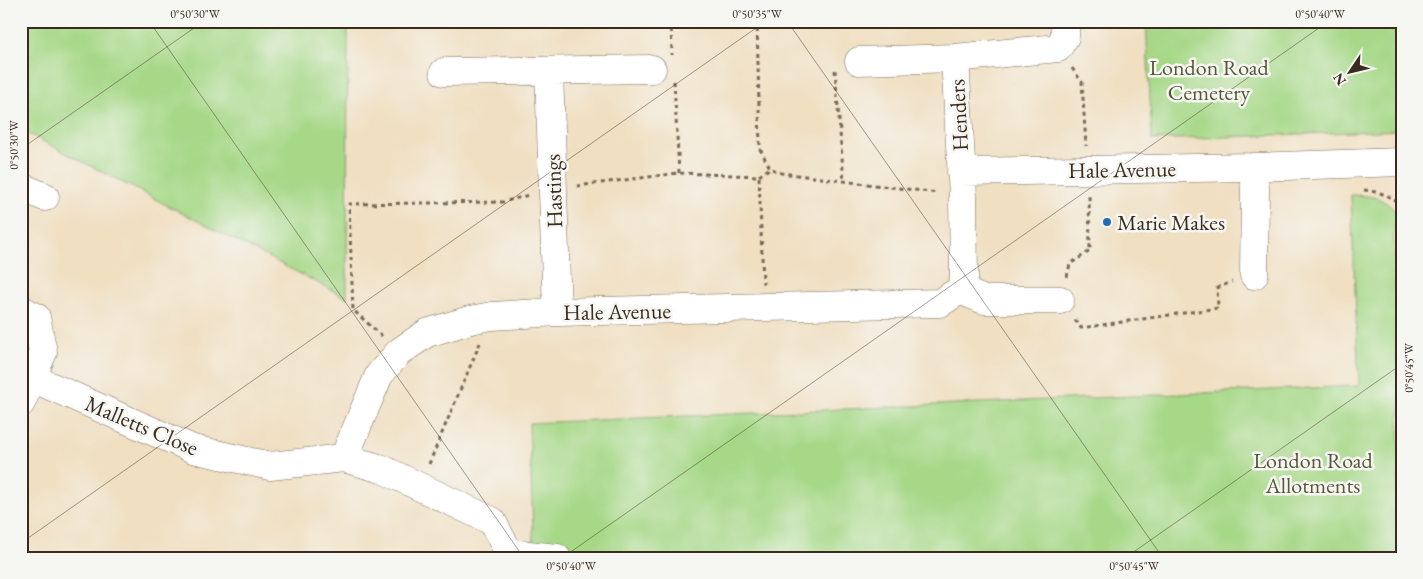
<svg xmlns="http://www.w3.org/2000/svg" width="1423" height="579" font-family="'EB Garamond',serif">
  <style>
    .green { fill: #a6d887; stroke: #708152 }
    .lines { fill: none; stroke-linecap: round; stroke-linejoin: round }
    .minor-casing { stroke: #7a6957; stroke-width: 29 }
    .path { stroke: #7a6957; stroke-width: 3; stroke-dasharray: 4 4; stroke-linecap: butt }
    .minor { stroke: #fff; stroke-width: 28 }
    .ticks { fill: none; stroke: #3b2a1e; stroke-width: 1; stroke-opacity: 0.45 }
    .poi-dot { fill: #1f6fb2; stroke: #f6f6f2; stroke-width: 2 }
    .labels { text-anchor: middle; stroke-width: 5; stroke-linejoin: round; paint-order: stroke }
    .park-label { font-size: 22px; fill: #565638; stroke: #f6f6f2 }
    .street-label { font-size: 22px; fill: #3b2a1e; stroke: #f6f6f2 }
    .poi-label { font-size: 22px; fill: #3b2a1e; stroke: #f6f6f2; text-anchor: start }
    .neatline { fill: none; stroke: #3b2a1e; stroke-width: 2 }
    .ticks-label { font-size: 12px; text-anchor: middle; fill: #3b2a1e }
  </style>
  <rect width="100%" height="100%" fill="#f6f6f2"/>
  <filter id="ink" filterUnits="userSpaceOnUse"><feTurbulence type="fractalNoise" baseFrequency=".02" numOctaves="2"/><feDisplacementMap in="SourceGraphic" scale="10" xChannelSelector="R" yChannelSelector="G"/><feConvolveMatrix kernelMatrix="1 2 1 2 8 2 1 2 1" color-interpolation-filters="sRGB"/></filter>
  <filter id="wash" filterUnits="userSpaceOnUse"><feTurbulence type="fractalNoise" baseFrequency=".0096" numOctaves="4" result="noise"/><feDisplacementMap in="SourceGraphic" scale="20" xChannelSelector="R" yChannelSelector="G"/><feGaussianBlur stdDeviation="1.12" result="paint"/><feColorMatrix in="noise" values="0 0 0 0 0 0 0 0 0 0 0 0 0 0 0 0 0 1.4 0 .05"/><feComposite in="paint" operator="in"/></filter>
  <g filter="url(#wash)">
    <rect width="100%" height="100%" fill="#f0dfc1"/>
    <path class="green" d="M21,21H348L347,298L21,130Z
      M1146,21H1402V130L1152,140Z
      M1351,195C1372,196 1382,196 1396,212L1394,236L1400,385L1397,558H534L529,423L1359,386Z"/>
  </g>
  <g filter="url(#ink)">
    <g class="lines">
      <defs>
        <path id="minor" d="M859,61L955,58L1058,48L1065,37V21
          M549,71L557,312
          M444,72L652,69
          M1253,167L1255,189L1254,275
          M961,172L1253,167L1402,162
          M21,187L45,197
          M960,290L984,300H1060
          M21,309L36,317L43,352L32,378
          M21,403L32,378L193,449L270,466L344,458L382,469L492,521L509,553V558
          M344,458L379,375L399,352L427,333L470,320L492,316L557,312L940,303L960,290L964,279L963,196L955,58
          M509,553L557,558"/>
      </defs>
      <use href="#minor" class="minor-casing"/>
      <path class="path" d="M671,21L672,55
        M757,21L760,149L770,168L781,173L938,193
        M1072,68L1082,82L1086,146
        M835,70L844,182
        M674,81L679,173
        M759,176L770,168
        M577,186L679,173L759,176L763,284
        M1364,190C1379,192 1392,195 1402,207
        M1067,277L1070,264L1090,251L1089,194
        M1075,320L1081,328L1218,308L1217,288L1232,282
        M382,336L353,310L349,204L503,202L529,195
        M429,464L480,343"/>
      <use href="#minor" class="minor"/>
    </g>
  </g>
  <path class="ticks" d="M149,21L524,558M787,21L1163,558M21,149L204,21M21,543L766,21M562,558L1329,21M1125,558L1402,364"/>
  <circle class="poi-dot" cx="1107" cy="222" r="5"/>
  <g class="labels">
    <g class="park-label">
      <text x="1209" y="75">London Road<tspan x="1209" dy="25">Cemetery</tspan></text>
      <text x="1313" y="468">London Road<tspan x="1313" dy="25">Allotments</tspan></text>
    </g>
    <g class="street-label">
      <text transform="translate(958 115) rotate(-93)" y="8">Henders</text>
      <text transform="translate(1122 169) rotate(-1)" y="8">Hale Avenue</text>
      <text transform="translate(553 191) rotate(-92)" y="8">Hastings</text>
      <text transform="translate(617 311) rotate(-1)" y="8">Hale Avenue</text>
      <text transform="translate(142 425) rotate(23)" y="8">Malletts Close</text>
    </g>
    <g class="poi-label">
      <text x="1117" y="230">Marie Makes</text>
    </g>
  </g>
  <rect width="1423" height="579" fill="none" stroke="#f6f6f2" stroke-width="55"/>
  <g transform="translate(1350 72) rotate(235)" stroke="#f6f6f2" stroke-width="4" paint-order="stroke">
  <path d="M0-4L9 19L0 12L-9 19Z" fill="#3b2a1e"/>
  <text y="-8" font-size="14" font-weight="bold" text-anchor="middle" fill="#3b2a1e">N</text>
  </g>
  <rect x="28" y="28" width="1368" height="524" class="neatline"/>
  <g class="ticks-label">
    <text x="195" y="18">0°50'30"W</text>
    <text x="757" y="18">0°50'35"W</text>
    <text x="1320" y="18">0°50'40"W</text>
    <text transform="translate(14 145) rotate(-90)" y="4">0°50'30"W</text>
    <text transform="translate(1409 368) rotate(-90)" y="4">0°50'45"W</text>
    <text x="571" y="570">0°50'40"W</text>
    <text x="1134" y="570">0°50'45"W</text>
  </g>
</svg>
